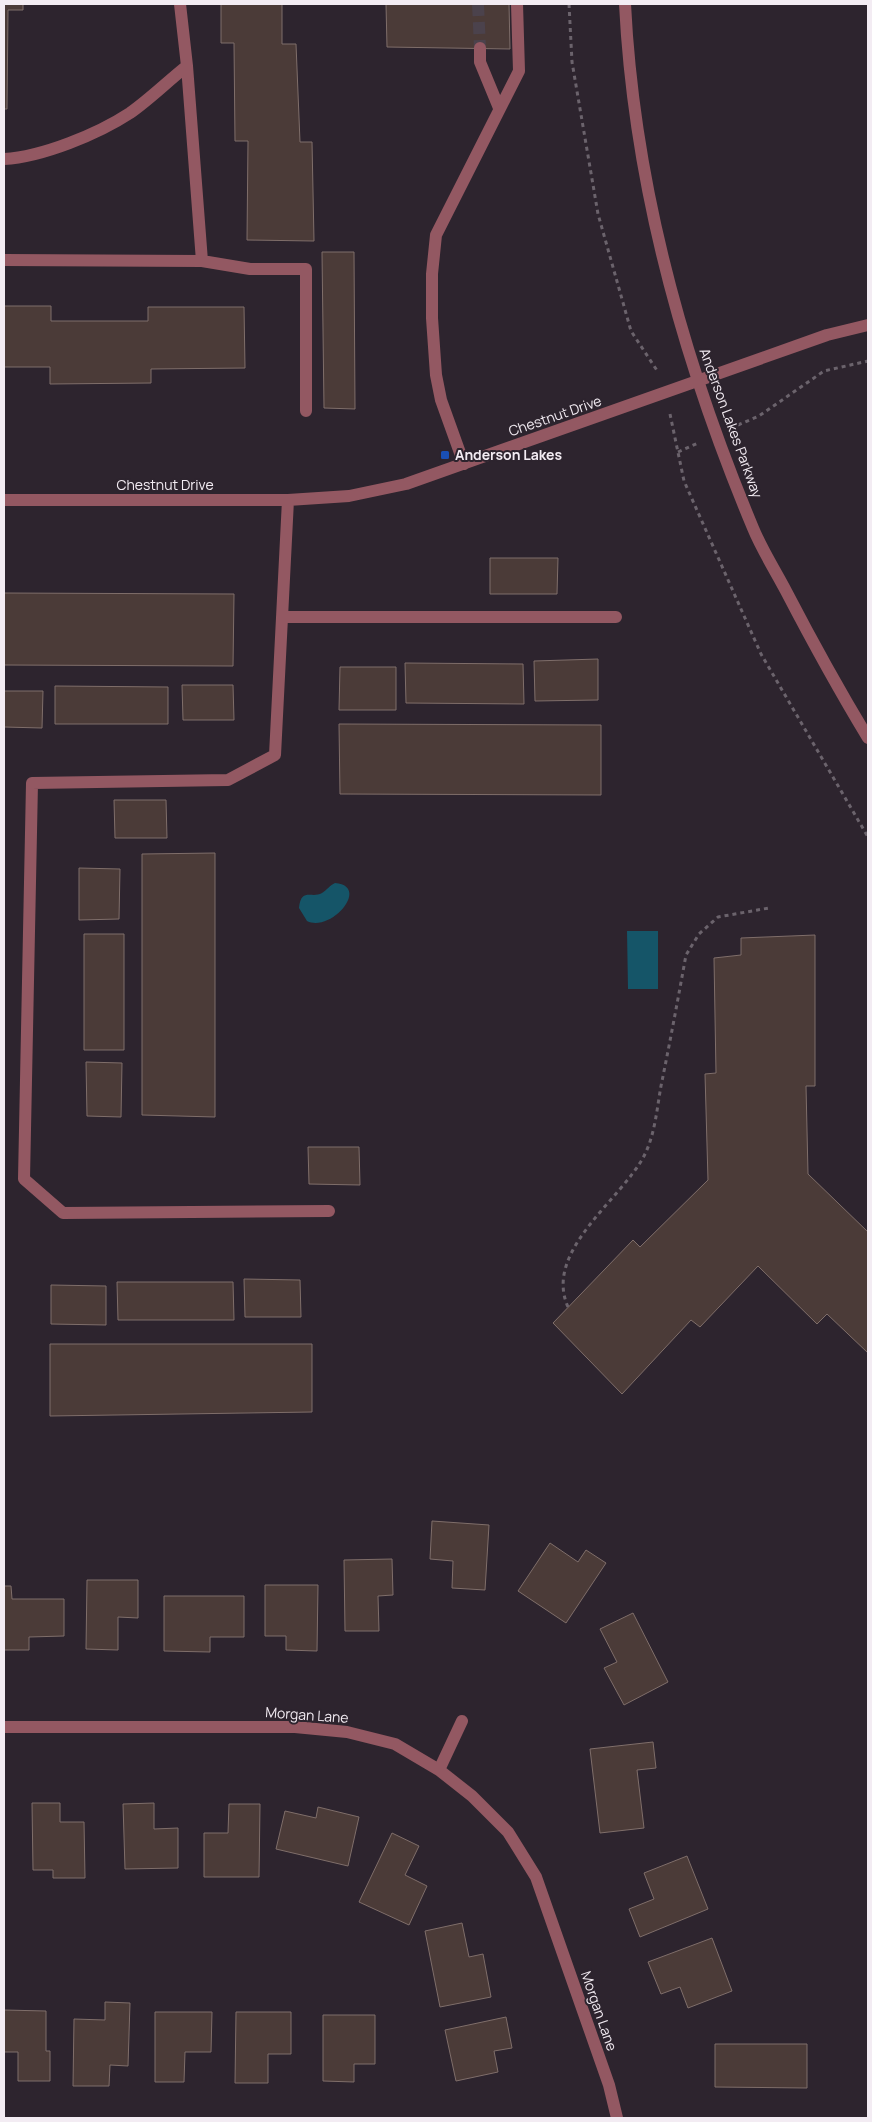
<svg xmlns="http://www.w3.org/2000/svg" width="872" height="2122" font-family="Manrope,sans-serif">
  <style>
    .water { fill: #155568 }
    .building { fill: #4b3b38; stroke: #7f6e6a }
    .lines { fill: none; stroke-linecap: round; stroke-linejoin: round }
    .minor-tunnel { stroke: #4b424c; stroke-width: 12; stroke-dasharray: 12 6; stroke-linecap: butt }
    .path { stroke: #6b636c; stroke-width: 3; stroke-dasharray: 4 4; stroke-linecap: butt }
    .minor { stroke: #935862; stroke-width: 12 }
    .transit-dot { fill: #1a4fb4; stroke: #2d242e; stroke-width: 2 }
    .labels { text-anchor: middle; stroke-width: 4; stroke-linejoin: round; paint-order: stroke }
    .street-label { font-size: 14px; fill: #f3ecf3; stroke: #2d242e }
    .poi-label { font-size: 14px; font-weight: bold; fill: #f3ecf3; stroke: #2d242e; text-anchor: start }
  </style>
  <rect width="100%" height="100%" fill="#2d242e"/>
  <path class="water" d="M335,883C371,886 331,933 307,921L299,908C301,887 312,899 322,893C327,890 330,885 335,883Z
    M627,931H658V989H628Z"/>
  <path class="building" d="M4,4H23V10H8L7,109H4Z
    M221,4H282V44H296L300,142H312L314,241L247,240L248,141H235L234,43H221Z
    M386,4H509L510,49L387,47Z
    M322,252H354L355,409L324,408Z
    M4,306H51V321H148V307H244L245,368L151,369V383L50,384V367H4Z
    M490,558H558L557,594H490Z
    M4,593L234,594L233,666L4,665Z
    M598,659V700L535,701L534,661Z
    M405,663L523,664L524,704L406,703Z
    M340,667H396V710H339Z
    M182,685H233L234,720H183Z
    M55,686L168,687V724H55Z
    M4,691H43L42,728L4,727Z
    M339,724L601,725V795L340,794Z
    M114,800H166L167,838H115Z
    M215,853V1117L142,1115V854Z
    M79,868L120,869L119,919L79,920Z
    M84,934H124V1050H84Z
    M815,935V1086H806L808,1174L868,1232V1353L827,1314L817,1324L758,1266L700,1327L691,1320L622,1394L553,1323L633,1240L640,1247L708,1180L705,1074L716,1073L714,958L741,955V938Z
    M86,1062L122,1063L121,1117L87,1116Z
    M308,1147H359L360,1185L309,1184Z
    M244,1279L300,1280L301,1317H245Z
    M117,1282H233L234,1320H118Z
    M51,1285L106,1286V1325L51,1324Z
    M50,1344H312V1412L50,1416Z
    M432,1521L489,1525L485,1590L452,1588L453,1561L430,1559Z
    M550,1543L578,1562L586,1550L606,1563L566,1623L518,1591Z
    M392,1559L393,1595L378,1596L379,1631H345L344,1560Z
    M87,1580H138V1618L118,1617V1650L86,1649Z
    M265,1585H318L317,1651L286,1650V1636H265Z
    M4,1586H11L12,1599H64V1636L29,1637V1650H4Z
    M164,1596H244V1637H210V1652L164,1651Z
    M633,1613L668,1682L624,1705L604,1668L617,1662L600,1629Z
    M653,1742L656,1768L637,1770L644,1828L600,1833L590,1749Z
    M32,1803H60V1822H84L85,1878H53V1870H33Z
    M154,1803V1829L178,1828V1868L125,1869L123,1804Z
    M229,1804H260L259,1877H204V1833H228Z
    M318,1807L359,1817L348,1866L276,1849L285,1811L316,1818Z
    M392,1833L419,1846L405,1875L427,1886L409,1925L359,1902Z
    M687,1856L708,1909L640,1937L629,1909L654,1899L644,1873Z
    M462,1923L469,1957L483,1954L491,1997L440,2007L425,1931Z
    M712,1938L732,1991L688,2008L680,1987L661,1994L648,1962Z
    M105,2002L130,2003L128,2066L110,2065L109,2086H73L74,2019L105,2020Z
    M4,2010L46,2011V2051H50V2081H18V2052H4Z
    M155,2012H212L211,2052H185L184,2082H155Z
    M236,2012H291V2054H268V2083H235Z
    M323,2015H375V2064H354V2082L323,2081Z
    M506,2017L512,2048L494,2051L498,2072L456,2081L445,2030Z
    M715,2044H807V2088L715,2087Z"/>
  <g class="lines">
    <path class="minor-tunnel" d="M478,4L480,48"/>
    <path class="path" d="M569,4L572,62L598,214L631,331L658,372
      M670,414L684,481L761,654L868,837
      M738,425L759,416L824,371L868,361
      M678,452L698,443
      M568,1307C543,1251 621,1200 644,1156C655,1135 657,1108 661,1086C670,1042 678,999 686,955L699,934L718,917L769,908"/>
    <path class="minor" d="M625,4C634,184 684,363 753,528C762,550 775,570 786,591C812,641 839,690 868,738
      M480,48V62L499,108
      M4,159C42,157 98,134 130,113C150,99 168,81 187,66L180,4
      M4,260L202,261L187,66
      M202,261L250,269H306V411
      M464,464L441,400L436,375L432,318V274L436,235L519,71L517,4
      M4,500H288L349,496L406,484L827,335L868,325
      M288,500L275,755L228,780L32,783L24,1179L63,1213L329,1211
      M282,617H616
      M4,1727H295L347,1732L395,1744L439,1770L472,1796L508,1832L536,1877L609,2085L617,2118
      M439,1770L462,1721"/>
  </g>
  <rect class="transit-dot" x="440" y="450" width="10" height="10" rx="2.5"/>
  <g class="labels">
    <g class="street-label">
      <text transform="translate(555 416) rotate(-19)" y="5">Chestnut Drive</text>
      <text transform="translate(731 423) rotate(70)" y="5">Anderson Lakes Parkway</text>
      <text x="165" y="490">Chestnut Drive</text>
      <text transform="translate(307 1715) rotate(4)" y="5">Morgan Lane</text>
      <text transform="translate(599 2011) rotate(71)" y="5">Morgan Lane</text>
    </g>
    <g class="poi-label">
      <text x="455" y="460">Anderson Lakes</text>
    </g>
  </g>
  <rect width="872" height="2122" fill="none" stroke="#f3ecf3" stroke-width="10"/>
</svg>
